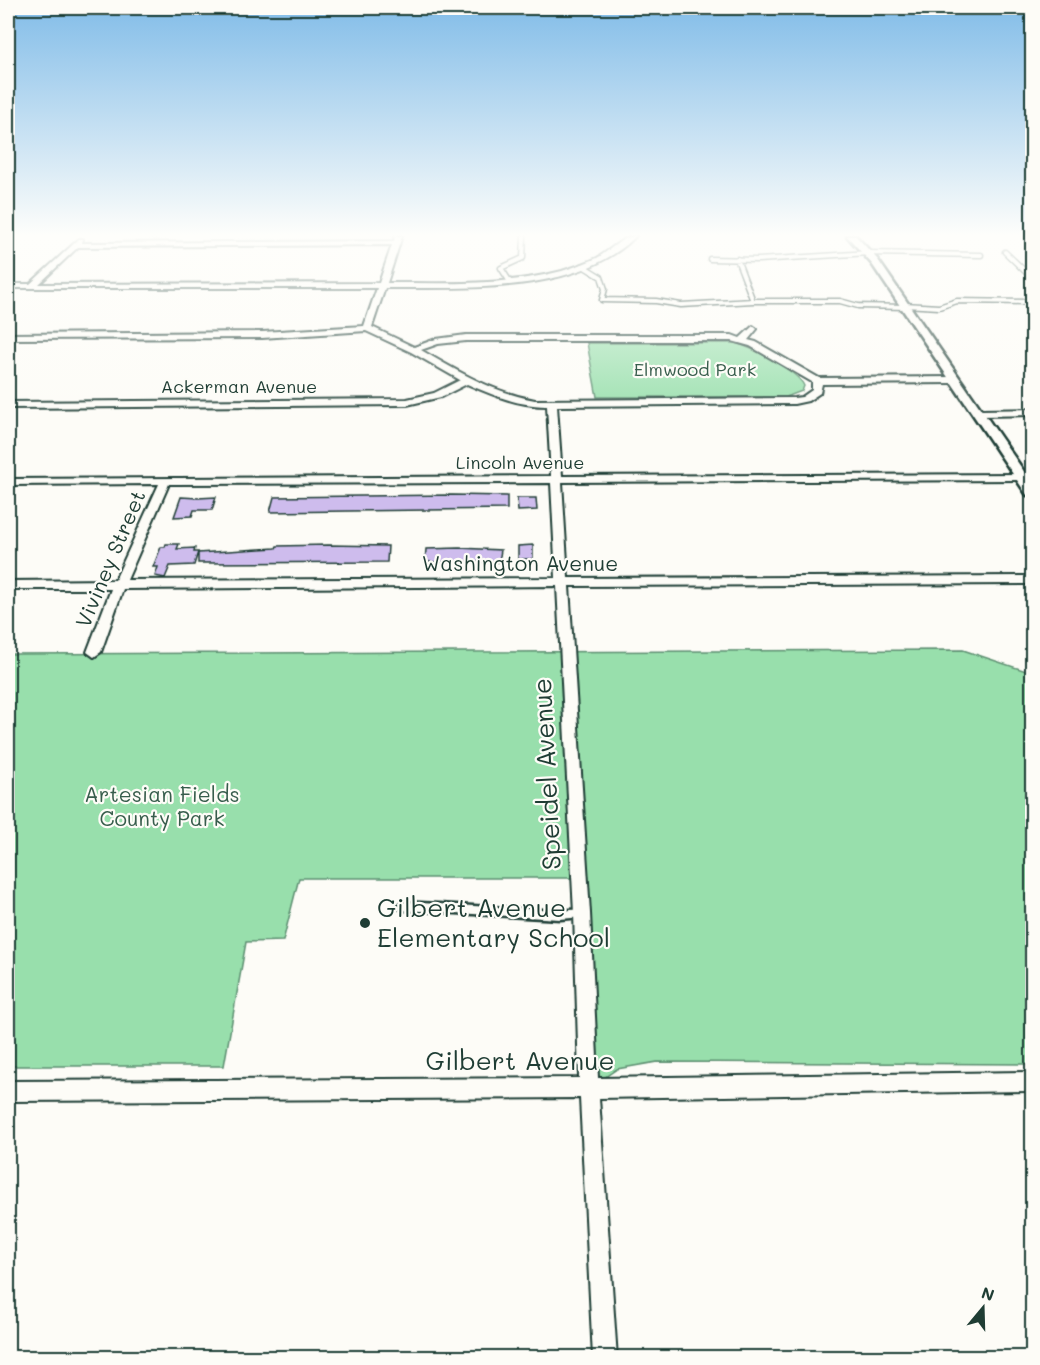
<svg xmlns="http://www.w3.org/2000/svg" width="1040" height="1365" font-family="Mali,sans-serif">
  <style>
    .green { fill: #98dfac; stroke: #5c8e70; stroke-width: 1.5 }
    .building { fill: #cebced; stroke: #1f3d34; stroke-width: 1.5 }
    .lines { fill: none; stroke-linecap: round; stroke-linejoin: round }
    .service-far1-casing { stroke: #1f3d34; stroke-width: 7 }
    .service-casing { stroke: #1f3d34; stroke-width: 13 }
    .minor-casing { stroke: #1f3d34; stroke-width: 4 }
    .tertiary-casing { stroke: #1f3d34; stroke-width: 5 }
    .service-far1 { stroke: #fdfcf7; stroke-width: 4 }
    .service { stroke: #fdfcf7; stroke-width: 8 }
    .minor { fill: #fdfcf7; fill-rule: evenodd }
    .tertiary { fill: #fdfcf7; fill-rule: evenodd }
    .poi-dot { fill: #1f3d34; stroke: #fdfcf7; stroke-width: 2 }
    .labels { text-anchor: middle; stroke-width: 4.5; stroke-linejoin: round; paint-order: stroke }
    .far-park-label { font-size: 18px; fill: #375d4c; stroke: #fdfcf7 }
    .far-street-label { font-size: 18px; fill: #1f3d34; stroke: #fdfcf7 }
    .street-label { font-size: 21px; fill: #1f3d34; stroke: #fdfcf7 }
    .park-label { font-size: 21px; fill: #375d4c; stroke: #fdfcf7 }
    .near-street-label { font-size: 26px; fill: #1f3d34; stroke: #fdfcf7 }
    .near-poi-label { font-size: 26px; fill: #1f3d34; stroke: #fdfcf7; text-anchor: start }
  </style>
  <rect width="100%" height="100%" fill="#fdfcf7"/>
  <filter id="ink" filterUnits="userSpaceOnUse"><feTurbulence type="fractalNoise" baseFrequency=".0167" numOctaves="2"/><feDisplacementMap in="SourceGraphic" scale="12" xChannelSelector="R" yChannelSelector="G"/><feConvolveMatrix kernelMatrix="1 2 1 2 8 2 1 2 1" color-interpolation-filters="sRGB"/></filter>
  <g filter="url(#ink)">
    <path class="green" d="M587,343H735C751,347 798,371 804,386L802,391L786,397H597Z
      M963,650L1032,673V1064L657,1062L617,1069L589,1088L577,878H299L283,941L246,942L224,1066H8V654Z"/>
    <path class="building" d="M452,495L507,496V509L270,512L274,497Z
      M181,497L198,498L216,497L212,510H194L192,516L174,517Z
      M517,498H536L537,510L518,511Z
      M166,544H179L177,549L195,548L194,552H198L194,565L170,566L165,578L155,576L158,567H153L161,547H165Z
      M328,545L388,546L387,562L198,563V553L276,548L277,546Z
      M533,545V559H518V546Z
      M459,548L501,550L499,562H425L426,549Z"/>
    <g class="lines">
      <defs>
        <path id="service-far1" d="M1005,252L1032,278
          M710,259L758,260L869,253L981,255
          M737,259L753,301
          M583,266L601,277L605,289L602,300L656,301L681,305L753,301H840L858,306L906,307
          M510,282L501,268L523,258L524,236
          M905,305L939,307L957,301L1032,302"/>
        <path id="service" d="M403,906L560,915L582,913"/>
        <path id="minor" d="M395,236H402L387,283C445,283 505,286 562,271C574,267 586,263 597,258C610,251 622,236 636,236C577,296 463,287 385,288L372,327L414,347L436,339L466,335H732L740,338L753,326L757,329L748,340L756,342L819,378L955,377L960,380L955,383L822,384L820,393L808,401L794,404L557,406L562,476L1032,474V480L562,482L568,578L1032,576V584L569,586L590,913L598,1078L1032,1072V1091L599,1098L617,1358H593L580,1098L8,1101V1081L579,1078L574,913L557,586L123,589L101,652L94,657L87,652L111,589H8V581L115,580L159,484L8,485V479L551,476L547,406C518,406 493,395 467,384L441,397L407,405L8,408V402L407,399L434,393L460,380L411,352L366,331L262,338L8,339V334L262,332L364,326L377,288H8V284H30L79,239H83L82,243L394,241ZM392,245L379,283L39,284L78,247ZM466,341H732L750,346L812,382V390L802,397L794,398L535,400C492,392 459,372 421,350L438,344ZM551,483L556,578L127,580L169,484Z
          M1027,236H1032V241L1030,240Z
          M1032,409V415L980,416L975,413L980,410Z"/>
        <path id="tertiary" d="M847,236H856L878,260L1032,483V496L1027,495L872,264Z"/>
      </defs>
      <use href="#service-far1" class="service-far1-casing"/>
      <use href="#service" class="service-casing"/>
      <use href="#minor" class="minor-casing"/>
      <use href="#tertiary" class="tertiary-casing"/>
      <use href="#service-far1" class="service-far1"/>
      <use href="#service" class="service"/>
      <use href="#minor" class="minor"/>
      <use href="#tertiary" class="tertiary"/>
    </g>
  </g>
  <linearGradient id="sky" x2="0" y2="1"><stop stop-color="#81bce8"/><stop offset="0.55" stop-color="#fefefb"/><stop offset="1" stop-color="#fefefb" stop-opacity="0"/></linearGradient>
  <rect width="1040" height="427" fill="url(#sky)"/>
  <circle class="poi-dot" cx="365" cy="923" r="6"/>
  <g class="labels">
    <g class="far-park-label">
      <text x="695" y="376">Elmwood Park</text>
    </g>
    <g class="far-street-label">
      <text x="239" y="393">Ackerman Avenue</text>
      <text x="520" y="469">Lincoln Avenue</text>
    </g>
    <g class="street-label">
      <text transform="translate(111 559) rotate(-67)" y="7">Viviney Street</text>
      <text x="520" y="571">Washington Avenue</text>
    </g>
    <g class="park-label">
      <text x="162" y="802">Artesian Fields<tspan x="162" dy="24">County Park</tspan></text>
    </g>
    <g class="near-street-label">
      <text transform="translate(547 774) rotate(-93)" y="9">Speidel Avenue</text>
      <text x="520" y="1070">Gilbert Avenue</text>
    </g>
    <g class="near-poi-label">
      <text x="377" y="917">Gilbert Avenue<tspan x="377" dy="30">Elementary School</tspan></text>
    </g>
  </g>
  <rect width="1040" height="1365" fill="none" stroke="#fdfcf7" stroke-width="30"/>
  <rect x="15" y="15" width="1010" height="1335" fill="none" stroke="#1f3d34" stroke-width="2" filter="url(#ink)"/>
  <g transform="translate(983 1308) rotate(19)" stroke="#fdfcf7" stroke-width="4.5" paint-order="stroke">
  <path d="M0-4.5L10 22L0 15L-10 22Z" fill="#1f3d34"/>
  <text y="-9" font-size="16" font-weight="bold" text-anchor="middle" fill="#1f3d34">N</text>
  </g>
</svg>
